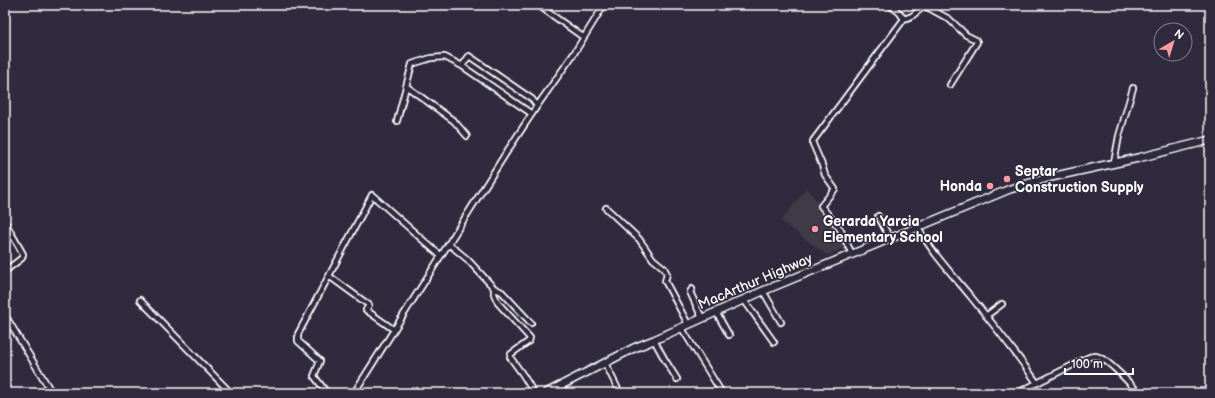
<svg xmlns="http://www.w3.org/2000/svg" width="1215" height="398" font-family="'Balsamiq Sans',sans-serif">
  <style>
    .built { fill: #413a46 }
    .lines { fill: none; stroke-linecap: round; stroke-linejoin: round }
    .minor-casing { stroke: #fff; stroke-width: 8 }
    .highway-casing { stroke: #fff; stroke-width: 10 }
    .minor { stroke: #2f2a3d; stroke-width: 4.5 }
    .highway { stroke: #2f2a3d; stroke-width: 7 }
    .poi-dot { fill: #ff9aa2; stroke: #2f2a3d; stroke-width: 1.5 }
    .labels { text-anchor: middle; stroke-width: 3; stroke-linejoin: round; paint-order: stroke }
    .poi-label { font-size: 14px; font-weight: bold; fill: #fff; stroke: #2f2a3d; text-anchor: start }
    .street-label { font-size: 14px; fill: #fff; stroke: #2f2a3d }
  </style>
  <rect width="100%" height="100%" fill="#2f2a3d"/>
  <filter id="ink" filterUnits="userSpaceOnUse"><feTurbulence type="fractalNoise" baseFrequency=".025" numOctaves="2"/><feDisplacementMap in="SourceGraphic" scale="8" xChannelSelector="R" yChannelSelector="G"/><feConvolveMatrix kernelMatrix="1 2 1 2 8 2 1 2 1" color-interpolation-filters="sRGB"/></filter>
  <g filter="url(#ink)">
    <path class="built" d="M807,188L844,236L847,247L827,255L781,221Z"/>
    <g class="lines">
      <defs>
        <path id="minor" d="M538,5L583,37
          M904,19L912,16L922,8L927,7L949,19L966,35L976,40L977,42L950,85
          M462,66L469,56L532,99L537,106
          M406,86L454,121L467,136
          M397,121L412,64L431,58L445,57L462,66L532,114
          M1114,163L1119,136L1133,88
          M606,208L639,239L653,259L664,268L667,274L665,281L688,324
          M878,216L890,238
          M5,222L23,254L22,258L5,271
          M917,226C932,253 952,274 971,297C994,325 1016,353 1037,383
          M449,244L467,259L494,288L502,292L531,323
          M852,254L840,229L821,206L835,189L825,175L822,165L813,144V141L904,19L899,12L889,5
          M329,276L369,305L366,310L393,329
          M494,288V294L498,303L530,338L529,341L511,354L510,357L523,375L534,393
          M692,289L690,292L702,318
          M763,291L781,322
          M140,300L231,393
          M744,300L774,342
          M716,312L729,335
          M5,315L52,393
          M986,316L1002,304
          M681,327L722,393
          M654,340L665,360L677,379
          M605,363L620,393
          M327,393L314,376L320,361L298,341V334L372,195L441,256
          M354,393L506,153L537,106L573,55L604,5
          M1017,393L1087,358C1091,356 1095,355 1099,357C1110,361 1130,384 1139,393"/>
        <path id="highway" d="M546,393L634,348L654,340L763,291L1010,189L1051,177L1138,158L1210,140"/>
      </defs>
      <use href="#minor" class="minor-casing"/>
      <use href="#highway" class="highway-casing"/>
      <use href="#minor" class="minor"/>
      <use href="#highway" class="highway"/>
    </g>
  </g>
  <g class="poi-dot">
    <circle cx="1007" cy="179" r="4"/>
    <circle cx="990" cy="186" r="4"/>
    <circle cx="815" cy="229" r="4"/>
  </g>
  <g class="labels">
    <g class="poi-label">
      <text x="1015" y="176">Septar<tspan x="1015" dy="16">Construction Supply</tspan></text>
      <text x="982" y="191" text-anchor="end">Honda</text>
      <text x="823" y="226">Gerarda Yarcia<tspan x="823" dy="16">Elementary School</tspan></text>
    </g>
    <g class="street-label">
      <text transform="translate(755 281) rotate(-23)" y="5">MacArthur Highway</text>
    </g>
  </g>
  <rect width="1215" height="398" fill="none" stroke="#2f2a3d" stroke-width="20"/>
  <rect x="10" y="10" width="1195" height="378" fill="none" stroke="#fff" stroke-width="1.5" filter="url(#ink)"/>
  <g transform="translate(1173 42) rotate(38)"><circle r="19" fill="#2f2a3d" stroke="#827f8b"/>
  <path d="M0-3L7 15L0 10L-7 15Z" fill="#ff9aa2"/>
  <text y="-6" font-size="11" font-weight="bold" text-anchor="middle" fill="#ffffff">N</text>
  </g>
  <path d="M1065 368v6h68v-6" fill="none" stroke="#ffffff" stroke-width="2"/>
  <text x="1071" y="368" font-size="12" fill="#ffffff" stroke="#2f2a3d" stroke-width="3" paint-order="stroke">100 m</text>
</svg>
